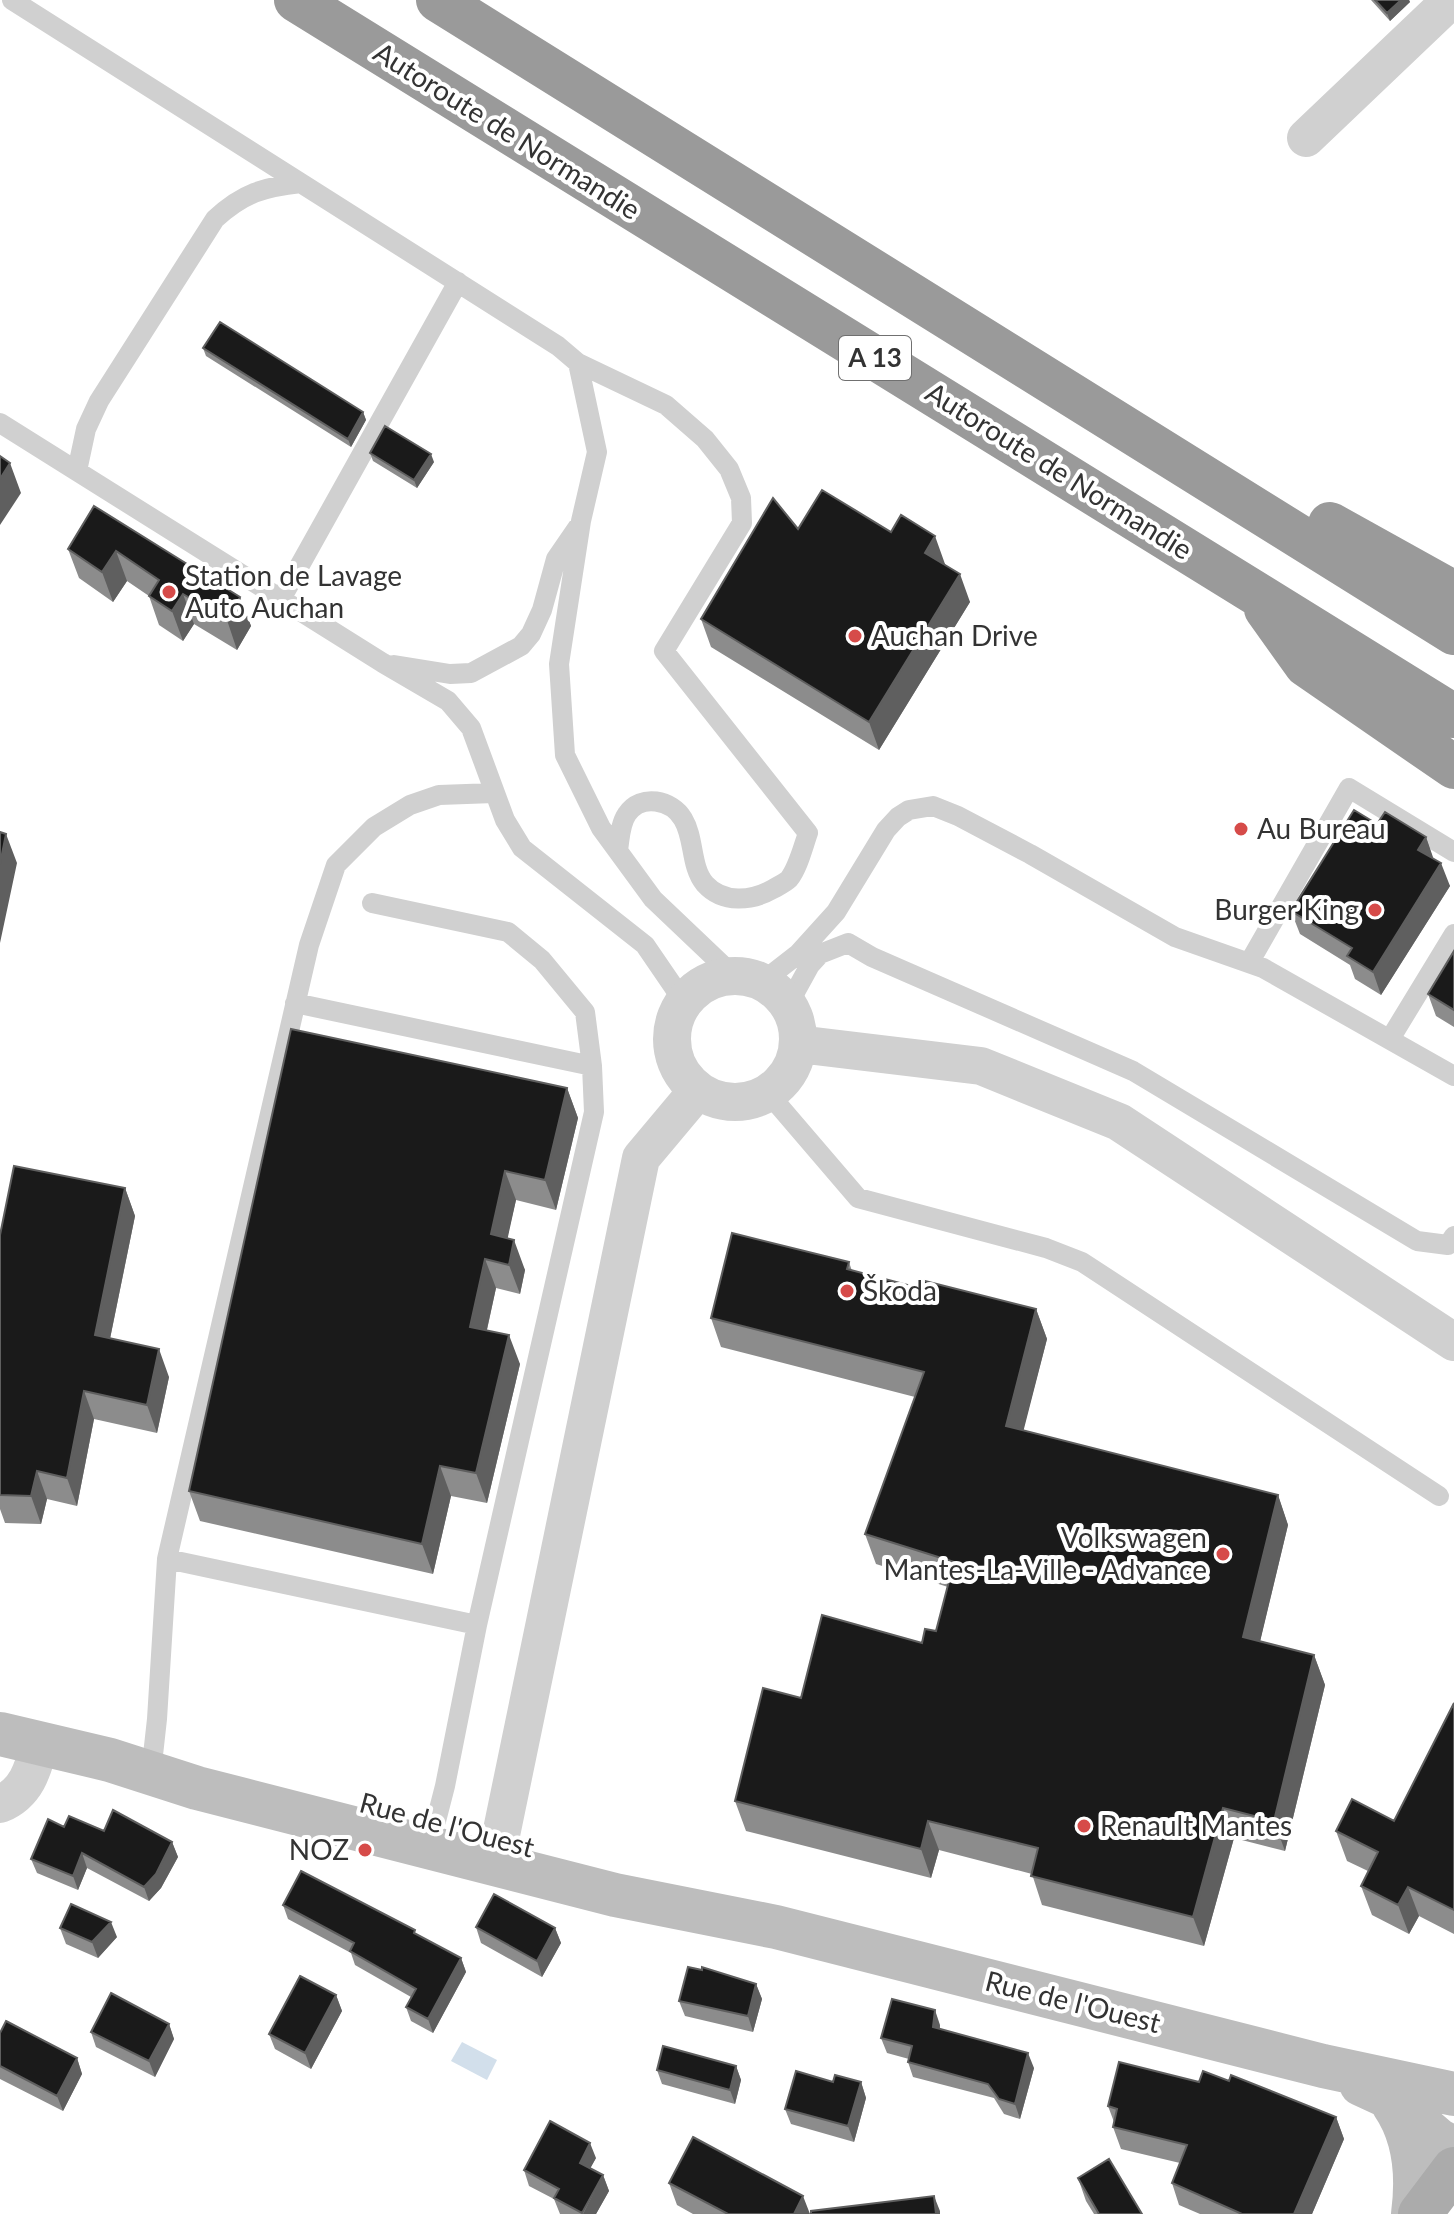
<svg xmlns="http://www.w3.org/2000/svg" width="1454" height="2214" font-family="Lato,sans-serif">
  <style>
    .water { fill: #d2dfeb }
    .lines { fill: none; stroke-linecap: round; stroke-linejoin: round }
    .lane { stroke: #d0d0d0; stroke-width: 20 }
    .street { stroke: #d0d0d0; stroke-width: 38 }
    .secondary { stroke: #bdbdbd; stroke-width: 44 }
    .primary { stroke: #ababab; stroke-width: 44 }
    .highway { stroke: #9a9a9a; stroke-width: 44 }
    .wall { fill: #8c8c8c }
    .shaded-wall { fill: #5f5f5f }
    .building { fill: #1a1a1a; stroke: #5f5f5f; stroke-width: 2 }
    .poi-dot { fill: #d64b49; stroke: #fff; stroke-width: 3 }
    .labels { text-anchor: middle; stroke-width: 8; stroke-linejoin: round; paint-order: stroke }
    .shield { fill: #fff; stroke: #707070; stroke-width: 2 }
    .shield-label { font-size: 26px; font-weight: bold; fill: #333 }
    .street-label { font-size: 28px; fill: #333; stroke: #fff }
    .poi-label { font-size: 28px; fill: #333; stroke: #fff; text-anchor: start }
  </style>
  <rect width="100%" height="100%" fill="#fff"/>
  <path class="water" d="M462,2042L497,2060L487,2080L451,2061Z"/>
  <g class="lines">
    <path class="lane" d="M12,0L558,346L578,363L597,452L581,521L559,664L565,755L601,828L653,899L734,976
      M578,363L666,405L705,439L729,469L741,498L742,523L664,651L808,833C803,847 798,868 789,879C785,883 778,886 773,889C752,901 723,904 705,884C690,866 695,839 683,819C672,800 641,793 627,814C620,824 620,838 618,850
      M0,423L383,663L448,701L471,728L505,820L522,848L645,945L684,1002
      M77,471L86,429L99,401L215,219C243,193 264,187 301,183
      M281,599L458,282
      M394,665L450,674L471,673L521,646L531,634L542,610L556,559L578,527
      M372,903L508,932L542,960L585,1012L592,1066L594,1112L477,1625L445,1786L436,1821L412,1840
      M1249,963L1349,788L1454,852
      M762,982L798,954L836,912L886,830L898,817L909,810L933,806L958,816L1030,854L1175,937L1263,968L1454,1076
      M295,1003L592,1066
      M788,1005L810,965L820,954L848,943L872,957L1133,1071L1417,1241L1448,1245L1454,1236
      M1390,1039L1454,934
      M768,1093L858,1198L1046,1248L1082,1262L1439,1496
      M167,1559L477,1625
      M151,1773L157,1719L167,1559L309,945L336,865L374,827L410,805L439,795L494,793"/>
    <path class="street" d="M1306,138L1451,0
      M672 1039a63 63 0 1 1 126 0a63 63 0 1 1-126 0Z
      M798,1044L981,1066L1119,1122L1454,1342
      M0,1804C27,1793 33,1769 40,1743
      M495,1864L641,1158L698,1090"/>
    <path class="secondary" d="M0,1734L110,1760L197,1788L615,1895L776,1927L1323,2066L1454,2094
      M1361,2084L1387,2096L1438,2140L1454,2148
      M1393,2104C1415,2136 1418,2176 1413,2214"/>
    <path class="primary" d="M1420,2214L1454,2169"/>
    <path class="highway" d="M296,0L1454,716
      M438,0L1454,633
      M1330,524L1454,593
      M1266,609L1306,665L1454,767"/>
  </g>
  <path class="wall" d="M1371,0H1409L1410,2L1390,21Z
    M203,348L363,412L366,420L351,447L206,356Z
    M370,453L434,462L417,488L373,461Z
    M94,506L240,597L251,626L237,650L194,624L183,641L159,625L149,596L127,581L113,602L79,578L68,549Z
    M798,529L891,532L945,564L970,602L879,750L711,647L701,619Z
    M1377,824L1426,837L1433,859L1450,886L1381,995L1355,979L1350,965L1300,934L1291,911Z
    M1454,951V1027L1436,1016L1428,994Z
    M567,1088L578,1118L556,1210L516,1200L507,1238L525,1270L520,1294L496,1288L487,1330L520,1364L487,1503L451,1496L433,1574L200,1521L189,1491Z
    M125,1188L135,1216L110,1339L169,1377L157,1433L94,1419L77,1506L47,1499L41,1524L5,1523L0,1509V1235Z
    M849,1262L852,1271L915,1287L1036,1309L1047,1339L1023,1430L1278,1495L1288,1525L1260,1641L1314,1655L1325,1685L1285,1851L1234,1838L1204,1946L1042,1905L1032,1874L939,1850L931,1878L746,1831L735,1801L801,1698L922,1643L936,1631L948,1587L876,1564L865,1534L915,1397L721,1347L711,1318Z
    M1454,1703V1934L1419,1916L1409,1934L1372,1915L1361,1886L1368,1871L1347,1861L1336,1831L1394,1821Z
    M64,1827L104,1831L172,1842L178,1857L161,1888L149,1901L87,1868L78,1890L37,1873L31,1859Z
    M283,1905L416,1934L461,1958L466,1972L433,2033L411,2021L406,2007L411,1997L355,1965L351,1953L288,1919Z
    M476,1927L555,1928L561,1943L542,1977L481,1943Z
    M60,1928L117,1937L98,1958L66,1944Z
    M702,1970L756,1984L762,1999L753,2032L685,2016L679,2001Z
    M336,1995L342,2011L311,2069L275,2049L269,2034Z
    M169,2024L174,2039L155,2077L96,2047L91,2032Z
    M940,2025V2029L1034,2068L1020,2119L1004,2114L994,2098L913,2077L908,2062L909,2059L887,2053L881,2038Z
    M0,2033L77,2058L82,2074L63,2111L0,2079Z
    M736,2066L741,2080L735,2104L662,2084L657,2070Z
    M833,2082H861L866,2098L854,2142L791,2124L785,2109Z
    M1108,2106L1336,2117L1344,2139L1312,2214H1200L1179,2205L1172,2183L1180,2163L1121,2149L1113,2127L1114,2122Z
    M596,2158L590,2168L603,2175L609,2191L596,2214H560L554,2199L529,2186L524,2170Z
    M1078,2178L1142,2214H1094L1086,2201Z
    M669,2183L810,2214H693L677,2205Z"/>
  <path class="shaded-wall" d="M1401,0H1409L1410,2L1390,21L1387,13Z
    M363,412L366,420L351,447L348,439Z
    M431,454L434,462L417,488L414,480Z
    M10,463L21,493L0,525V479Z
    M935,536L945,564L935,581L925,553Z
    M116,551L127,581L113,602L102,572Z
    M960,574L970,602L879,750L869,722Z
    M183,594L194,624L183,641L172,611Z
    M240,597L251,626L237,650L227,620Z
    M6,834L17,863L0,943V864Z
    M1426,837L1434,860L1418,850Z
    M1441,863L1450,886L1381,995L1373,972Z
    M567,1088L578,1118L556,1210L545,1180Z
    M505,1171L516,1200L502,1264L491,1234Z
    M125,1188L135,1216L105,1363L95,1335Z
    M514,1240L525,1270L520,1294L509,1265Z
    M485,1259L496,1288L481,1356L470,1327Z
    M1036,1309L1047,1339L1017,1456L1006,1426Z
    M509,1335L520,1364L487,1503L476,1473Z
    M159,1349L169,1377L157,1433L147,1405Z
    M84,1391L94,1419L77,1506L67,1478Z
    M440,1466L451,1496L433,1574L422,1544Z
    M37,1471L47,1499L41,1524L31,1496Z
    M1278,1495L1288,1525L1254,1667L1243,1637Z
    M1314,1655L1325,1685L1285,1851L1274,1821Z
    M1223,1808L1234,1838L1204,1946L1193,1917Z
    M928,1821L939,1850L931,1878L921,1849Z
    M172,1842L178,1857L161,1888L149,1901L144,1887Z
    M82,1853L87,1868L78,1890L73,1876Z
    M1408,1887L1419,1916L1409,1934L1398,1905Z
    M111,1922L117,1937L98,1958L92,1942Z
    M555,1928L561,1943L542,1977L537,1961Z
    M461,1958L466,1972L433,2033L428,2019Z
    M756,1984L762,1999L753,2032L748,2016Z
    M336,1995L342,2011L311,2069L305,2053Z
    M935,2010L940,2025L938,2042L933,2027Z
    M169,2024L174,2039L155,2077L149,2061Z
    M1028,2053L1034,2068L1020,2119L1015,2104Z
    M77,2058L82,2074L63,2111L57,2096Z
    M736,2066L741,2080L735,2104L730,2090Z
    M861,2082L866,2098L854,2142L848,2126Z
    M1336,2117L1344,2139L1312,2214H1294Z
    M590,2143L596,2158L585,2178L580,2163Z
    M603,2175L609,2191L596,2214H583Z
    M803,2196L810,2214H794Z
    M934,2196L940,2211V2214H936Z"/>
  <path class="building" d="M1375,0H1401L1387,13Z
    M220,322L363,412L348,439L203,348Z
    M385,426L431,454L414,480L370,453Z
    M0,456L10,463L0,479Z
    M822,490L891,532L901,515L935,536L925,553L960,574L869,722L701,619L773,498L798,529Z
    M94,506L240,597L227,620L183,594L172,611L149,596L159,580L116,551L102,572L68,549Z
    M1354,810L1377,824L1385,812L1426,837L1418,850L1441,863L1373,972L1347,956L1352,948L1291,911Z
    M0,832L6,834L0,864Z
    M1454,951V1010L1428,994Z
    M291,1029L567,1088L545,1180L505,1171L491,1234L514,1240L509,1265L485,1259L470,1327L509,1335L476,1473L440,1466L422,1544L189,1491Z
    M14,1166L125,1188L95,1335L159,1349L147,1405L84,1391L67,1478L37,1471L31,1496L0,1495V1235Z
    M732,1233L849,1262L847,1269L915,1287L917,1279L1036,1309L1006,1426L1278,1495L1243,1637L1314,1655L1274,1821L1223,1808L1193,1917L1031,1876L1038,1848L928,1821L921,1849L735,1801L763,1688L801,1698L822,1615L922,1643L925,1629L936,1631L954,1562L865,1534L924,1372L711,1318Z
    M1454,1703V1910L1408,1887L1398,1905L1361,1886L1378,1852L1336,1831L1352,1799L1394,1821Z
    M113,1810L172,1842L156,1874L144,1887L82,1853L73,1876L31,1859L48,1819L64,1827L69,1816L104,1831Z
    M301,1871L415,1930L414,1933L461,1958L428,2019L406,2007L416,1989L350,1951L354,1943L283,1905Z
    M494,1894L555,1928L537,1961L476,1927Z
    M71,1904L111,1922L92,1942L60,1928Z
    M688,1967L702,1970V1967L756,1984L748,2016L679,2001Z
    M300,1976L336,1995L305,2053L269,2034Z
    M111,1993L169,2024L149,2061L91,2032Z
    M892,1999L935,2010L933,2027L1028,2053L1015,2104L999,2099L988,2084L908,2062L912,2046L881,2038Z
    M6,2021L77,2058L57,2096L0,2066V2033Z
    M663,2046L736,2066L730,2090L657,2070Z
    M1119,2062L1199,2082L1203,2071L1229,2081L1231,2075L1336,2117L1294,2214H1242L1172,2183L1187,2145L1113,2127L1117,2109L1108,2106Z
    M796,2071L833,2082L835,2075L861,2082L848,2126L785,2109Z
    M550,2121L590,2143L580,2163L603,2175L582,2213L554,2198L559,2189L524,2170Z
    M693,2137L803,2196L794,2214H728L669,2183Z
    M1109,2159L1142,2214H1099L1078,2178Z
    M934,2196L936,2214H811V2211Z"/>
  <g class="poi-dot">
    <circle cx="169" cy="592" r="8"/>
    <circle cx="855" cy="636" r="8"/>
    <circle cx="1241" cy="829" r="8"/>
    <circle cx="1375" cy="910" r="8"/>
    <circle cx="847" cy="1291" r="8"/>
    <circle cx="1223" cy="1554" r="8"/>
    <circle cx="1084" cy="1826" r="8"/>
    <circle cx="365" cy="1850" r="8"/>
  </g>
  <g class="labels">
    <rect class="shield" x="839" y="336" width="72" height="44" rx="6"/>
    <g class="shield-label">
      <text x="875" y="367">A 13</text>
    </g>
    <g class="street-label">
      <text transform="translate(507 131) rotate(32)" y="10">Autoroute de Normandie</text>
      <text transform="translate(1059 471) rotate(32)" y="10">Autoroute de Normandie</text>
      <text transform="translate(447 1825) rotate(15)" y="10">Rue de l'Ouest</text>
      <text transform="translate(1073 2002) rotate(14)" y="10">Rue de l'Ouest</text>
    </g>
    <g class="poi-label">
      <text x="185" y="586">Station de Lavage<tspan x="185" dy="32">Auto Auchan</tspan></text>
      <text x="871" y="646">Auchan Drive</text>
      <text x="1257" y="839">Au Bureau</text>
      <text x="1359" y="920" text-anchor="end">Burger King</text>
      <text x="863" y="1301">Škoda</text>
      <text x="1207" y="1548" text-anchor="end">Volkswagen<tspan x="1207" dy="32">Mantes-La-Ville - Advance</tspan></text>
      <text x="1100" y="1836">Renault Mantes</text>
      <text x="349" y="1860" text-anchor="end">NOZ</text>
    </g>
  </g>
</svg>
